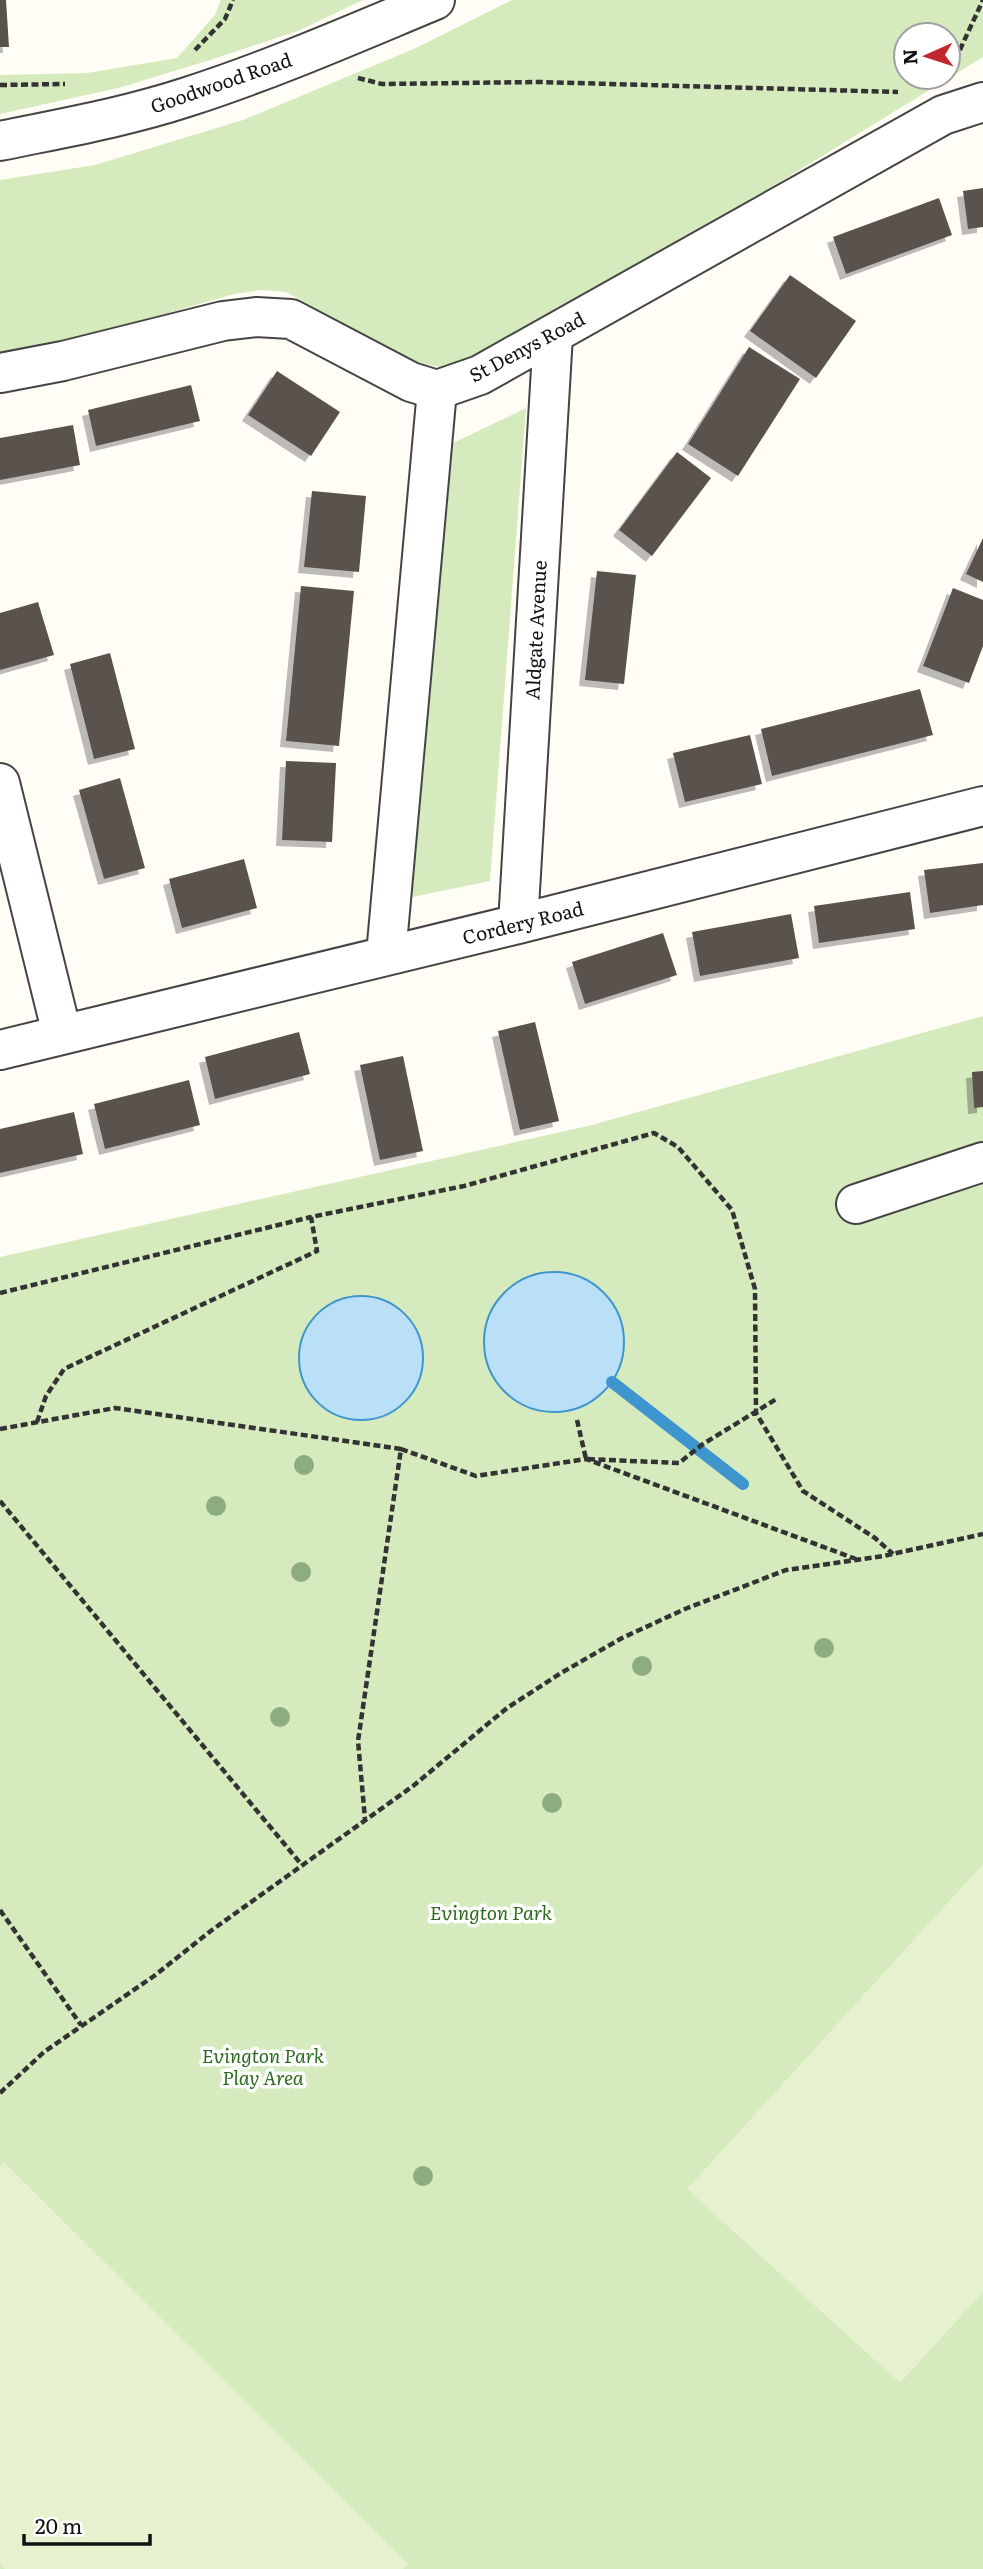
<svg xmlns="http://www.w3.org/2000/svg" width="983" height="2569" font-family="Literata,serif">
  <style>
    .green { fill: #d5ebbd; fill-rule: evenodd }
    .pitch { fill: #e6f2cf }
    .water { fill: #b9e0f7; stroke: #3f96cf; stroke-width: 2 }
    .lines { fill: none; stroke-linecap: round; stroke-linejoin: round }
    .stream { stroke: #3f96cf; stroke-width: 12 }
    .building { fill: #5a524d; filter: url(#shadow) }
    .minor-casing { stroke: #444; stroke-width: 42 }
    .path { stroke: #333; stroke-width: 4.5; stroke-dasharray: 7 3.5; stroke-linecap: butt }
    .minor { stroke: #fff; stroke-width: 38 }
    .tree { fill: #8dad7f }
    .labels { text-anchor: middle; stroke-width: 7; stroke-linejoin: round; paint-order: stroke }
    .street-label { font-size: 19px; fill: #111; stroke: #fff }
    .park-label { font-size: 19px; font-style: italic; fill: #2f6b1f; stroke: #fff }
  </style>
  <defs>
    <filter id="shadow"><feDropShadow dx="-6" dy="6" stdDeviation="0" flood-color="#0004"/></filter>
  </defs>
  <rect width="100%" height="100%" fill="#fffdf5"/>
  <path class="green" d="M221,0H363L298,31L210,60L122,87L0,114V75L87,73L177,58L215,15Z
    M512,0H983V57L674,247L469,360L443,368L412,361L286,292L261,290L234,294L67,342L0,354V180L95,165L243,120L416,48ZM906,35H948V77H906Z
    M526,408L490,881L412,897L453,443Z
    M983,1016V2569H0V1257L588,1126Z"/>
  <path class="pitch" d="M983,1864V2292L900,2383L687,2189Z
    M4,2162L408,2564L403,2569H5L0,2564V2166Z"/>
  <path class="water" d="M484 1342a70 70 0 1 1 140 0a70 70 0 1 1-140 0Z
    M299 1358a62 62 0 1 1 124 0a62 62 0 1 1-124 0Z"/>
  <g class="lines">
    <path class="stream" d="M612,1382L743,1484"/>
  </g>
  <path class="building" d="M0,0H6L9,47H0Z
    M983,188V227L968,229L963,191Z
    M939,198L952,235L846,274L833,237Z
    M790,275L856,321L816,378L750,331Z
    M749,347L800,379L738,476L688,444Z
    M277,371L340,412L311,456L248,415Z
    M191,385L200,421L96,446L88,410Z
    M73,425L80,465L0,480V438Z
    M677,452L711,478L652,556L619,530Z
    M312,491L366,496L359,572L304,567Z
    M983,538V582L966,574Z
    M597,571L636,575L624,684L585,680Z
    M301,586L354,591L339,746L286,741Z
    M953,588L983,600V646L969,683L923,666Z
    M38,602L54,655L0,670V613Z
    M110,653L135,749L94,759L70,664Z
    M920,689L933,735L772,776L761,729Z
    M750,735L762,784L685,802L673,753Z
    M286,761L336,763L332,842L282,840Z
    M120,778L145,868L104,879L79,790Z
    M244,859L257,908L182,928L169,879Z
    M983,863V905L930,913L924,870Z
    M910,892L915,929L819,943L814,906Z
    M791,914L799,958L700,976L692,932Z
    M663,933L677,975L585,1004L572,962Z
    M535,1022L559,1121L520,1130L498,1031Z
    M299,1032L310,1074L215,1099L205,1057Z
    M403,1056L423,1151L380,1160L360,1065Z
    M983,1071V1107L974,1108L972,1072Z
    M189,1080L200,1125L105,1149L94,1104Z
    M74,1112L83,1154L0,1173V1129Z"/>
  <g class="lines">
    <defs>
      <path id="minor" d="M0,141C63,128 126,117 187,97C271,70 353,34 435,0
        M0,373L63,361L223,321L256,317L291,319L411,382L437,390L480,375L943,115L983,102
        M0,783L62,1034
        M518,924L553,335
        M386,955L437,390
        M0,1050L518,924L983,806
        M856,1204L983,1162"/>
    </defs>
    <use href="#minor" class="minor-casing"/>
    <path class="path" d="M195,50L225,19L233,0
      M951,69L983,0
      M358,78L382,84L539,82L898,92
      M0,85L65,84
      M0,1293L311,1217
      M577,1420L586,1459L679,1463L703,1444L778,1398
      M37,1422L46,1396L64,1369L317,1251L311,1217L464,1186L654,1133L678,1147L732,1210L755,1289L756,1413L803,1491L875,1538L893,1554
      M0,1429L115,1408L401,1449L358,1741L365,1819
      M401,1449L476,1476L586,1459L856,1559
      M0,1501L301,1864
      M0,1910L81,2025
      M0,2093L44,2052L154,1976L212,1930L413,1786L507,1708L561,1673L622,1638L685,1609L786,1570L883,1556L983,1534"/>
    <use href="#minor" class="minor"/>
  </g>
  <g class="tree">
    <circle cx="304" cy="1465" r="10"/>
    <circle cx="216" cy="1506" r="10"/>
    <circle cx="301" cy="1572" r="10"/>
    <circle cx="824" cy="1648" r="10"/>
    <circle cx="642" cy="1666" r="10"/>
    <circle cx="280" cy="1717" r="10"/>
    <circle cx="552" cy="1803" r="10"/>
    <circle cx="423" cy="2176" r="10"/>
  </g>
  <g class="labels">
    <g class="street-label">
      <text transform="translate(221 83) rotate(-19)" y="7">Goodwood Road</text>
      <text transform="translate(527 347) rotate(-28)" y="7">St Denys Road</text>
      <text transform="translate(536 630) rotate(-87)" y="7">Aldgate Avenue</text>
      <text transform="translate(523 923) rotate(-14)" y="7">Cordery Road</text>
    </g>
    <g class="park-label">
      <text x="491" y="1920">Evington Park</text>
      <text x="263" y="2063">Evington Park<tspan x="263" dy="22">Play Area</tspan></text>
    </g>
  </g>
  <g transform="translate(927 56) rotate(267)"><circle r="33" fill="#ffffff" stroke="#a0a0a0" stroke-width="2"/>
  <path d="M0-5L12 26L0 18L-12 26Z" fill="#c4262e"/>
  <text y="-10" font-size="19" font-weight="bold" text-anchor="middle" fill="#111111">N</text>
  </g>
  <path d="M24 2534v10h126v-10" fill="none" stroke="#111111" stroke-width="3.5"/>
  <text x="35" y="2534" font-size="21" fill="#111111" stroke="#ffffff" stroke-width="5" paint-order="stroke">20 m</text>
</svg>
